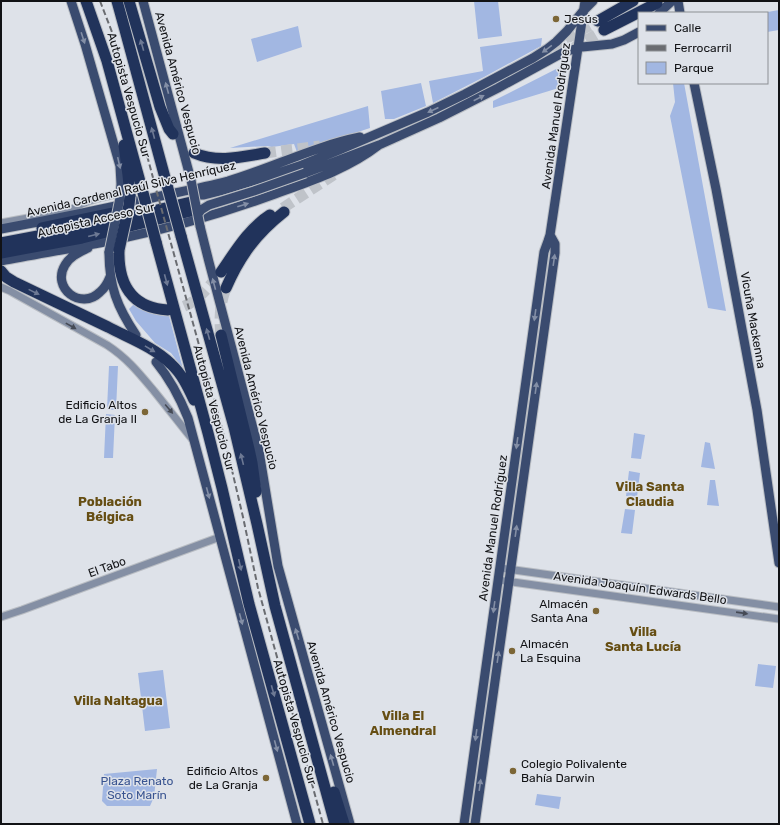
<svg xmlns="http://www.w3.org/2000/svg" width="780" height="825" font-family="Rubik,sans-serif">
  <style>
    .green { fill: #a2b7e2 }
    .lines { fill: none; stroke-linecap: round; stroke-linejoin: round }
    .highway-tunnel { stroke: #bfc3c9; stroke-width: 11; stroke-dasharray: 11 5.5; stroke-linecap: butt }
    .minor-casing { stroke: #b9bdc3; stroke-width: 9 }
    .major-casing { stroke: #b9bdc3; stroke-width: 11 }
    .highway-casing { stroke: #b9bdc3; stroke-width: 13 }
    .minor { stroke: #848fa4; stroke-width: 7 }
    .major { stroke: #3a4b6f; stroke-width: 9 }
    .highway { stroke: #21335b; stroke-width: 11 }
    .rail { stroke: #6a6c71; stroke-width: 2; stroke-dasharray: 6 3; stroke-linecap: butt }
    .major-bridge-casing { stroke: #b9bdc3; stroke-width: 11; stroke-linecap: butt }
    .highway-bridge-casing { stroke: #b9bdc3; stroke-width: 13; stroke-linecap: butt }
    .major-bridge { stroke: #3a4b6f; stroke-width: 9 }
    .highway-bridge { stroke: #21335b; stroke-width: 11 }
    .oneway { fill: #848fa6 }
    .oneway2 { fill: #6d7994 }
    .oneway3 { fill: #454a55 }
    .poi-dot { fill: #7c6636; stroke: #dee2e9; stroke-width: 1.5 }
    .labels { text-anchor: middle; stroke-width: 3; stroke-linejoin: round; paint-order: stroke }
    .poi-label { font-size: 12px; fill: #111215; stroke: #dee2e9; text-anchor: start }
    .street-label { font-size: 12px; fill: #111215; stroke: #dee2e9 }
    .park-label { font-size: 12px; fill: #395491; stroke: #dee2e9 }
    .neighbourhood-label { font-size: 13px; font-weight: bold; fill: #664e13; stroke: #dee2e9 }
  </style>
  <rect width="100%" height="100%" fill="#dee2e9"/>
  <path class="green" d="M474,1H498L502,36L478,39Z
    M779,10V30L767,32V13H762Z
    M298,26L302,47L257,62L251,39Z
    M542,38L541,46L484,77L433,103L429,81L483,71L480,47Z
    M564,65L562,87L493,108V101Z
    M421,83L426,106L394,119H385L381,91Z
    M673,83H684L726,311L708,308L670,116L675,102Z
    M368,106L370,128L297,152L294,144L272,147L267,146L230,148Z
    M134,304C144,312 156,315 169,316L183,369L171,353L155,343L136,321L129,309Z
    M109,366H118L116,410L107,409Z
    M106,414L115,415L113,458H104Z
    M634,433L645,435L641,459L631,458Z
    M705,442L710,443L715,469L701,467Z
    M629,471L640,473L637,497L626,496Z
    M710,480H715L719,506L707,505Z
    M625,509L635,510L632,534L621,533Z
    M758,664L776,666L773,688L755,686Z
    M163,670L170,728L145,731L138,673Z
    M157,769L154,797L150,806H107L102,801L104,774Z
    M537,794L561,797L559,809L535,805Z"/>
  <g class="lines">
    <path class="highway-tunnel" d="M551,47L598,21
      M572,49L604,30
      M265,153L320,146
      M283,208L338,172
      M168,310C193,308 205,292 219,274
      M221,335C219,319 220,304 226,288"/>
    <defs>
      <path id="minor" d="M1,223L66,211C74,209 81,204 89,201C99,197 110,196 120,193
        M1,287L10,291L107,345C127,358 139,373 154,391C167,407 180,424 193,440
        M500,568L779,607
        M498,580L779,619
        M1,617L22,610L220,537"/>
      <path id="major" d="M71,1L85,44L120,166L121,184L120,198
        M143,1L191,180
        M678,1L680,13
        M659,13L672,1
        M694,83L716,189L757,410L779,563
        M305,173L379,145L439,118L498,88L564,52L582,47L612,44L624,40L639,32
        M194,193L196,195H204L220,191L266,177L302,165L339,150L428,112L465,94L533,58L547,49L556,42L567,31L583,11L593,1
        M200,226L209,262L259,451L278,566L350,824
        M1,229C50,220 99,210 147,199C174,193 201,188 228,181C272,168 315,146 360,137
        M88,248C80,252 70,256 65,265C51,288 81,311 100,292C105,288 108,282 110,277
        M109,252C109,286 117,307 136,335
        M1,261C42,253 83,247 123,238C175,227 225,212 275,194C311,181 348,169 379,145
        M156,362C170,379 180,398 188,418L297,824
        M464,824L544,252L548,241L550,235L585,1
        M475,824L555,253V244L550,235"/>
      <path id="highway" d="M86,1L107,61L142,189
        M117,1L125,30L167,185
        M129,1L160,107L169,129L173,134
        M598,21L633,1
        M604,30L657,3
        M124,145L128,175L130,196
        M194,153C218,163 241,157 265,153
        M42,228L123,211
        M181,236L234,427L257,524L275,606L335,824
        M156,242L208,433L222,488L249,604L310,824
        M1,243L80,228L191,202
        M119,250C118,284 131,308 168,310
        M1,253L82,238L195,210
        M1,271L6,277L14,282C45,297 76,312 108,327C129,338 154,347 171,364C182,374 188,387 194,400
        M221,272C235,252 248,229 270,215
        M226,288C240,256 256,234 284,212
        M221,335L249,449L252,463L256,492
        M334,792L344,824"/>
    </defs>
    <use href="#minor" class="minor-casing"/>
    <use href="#major" class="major-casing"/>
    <use href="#highway" class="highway-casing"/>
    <use href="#minor" class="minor"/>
    <use href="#major" class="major"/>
    <use href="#highway" class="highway"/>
    <path class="rail" d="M100,1L112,32L125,73L156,189L223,432L243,517L258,588L323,824"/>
    <defs>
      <path id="major-bridge" d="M191,180L200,226
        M198,214L201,210L209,205L254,191L305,173
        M109,252L120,198"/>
      <path id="highway-bridge" d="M167,185L181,236
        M142,189L156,242
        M119,250L129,205L130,196"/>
    </defs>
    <use href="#major-bridge" class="major-bridge-casing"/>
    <use href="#highway-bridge" class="highway-bridge-casing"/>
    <use href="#major-bridge" class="major-bridge"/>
    <use href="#highway-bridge" class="highway-bridge"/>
  </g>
  <defs><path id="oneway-solid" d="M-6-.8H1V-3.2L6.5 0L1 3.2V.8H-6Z"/></defs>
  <g class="oneway">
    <use href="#oneway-solid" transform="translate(83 38) rotate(72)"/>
    <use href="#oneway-solid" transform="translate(547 49) rotate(144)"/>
    <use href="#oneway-solid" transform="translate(167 88) rotate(-105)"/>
    <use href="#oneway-solid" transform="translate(479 98) rotate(-27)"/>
    <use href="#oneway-solid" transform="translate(433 110) rotate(155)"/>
    <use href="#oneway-solid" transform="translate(119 163) rotate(77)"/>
    <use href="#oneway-solid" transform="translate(243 205) rotate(-18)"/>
    <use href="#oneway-solid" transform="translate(554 260) rotate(-82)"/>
    <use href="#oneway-solid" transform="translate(214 284) rotate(-105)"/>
    <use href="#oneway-solid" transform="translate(535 315) rotate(98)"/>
    <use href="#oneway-solid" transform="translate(536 388) rotate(-82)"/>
    <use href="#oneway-solid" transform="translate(517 443) rotate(98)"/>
    <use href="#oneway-solid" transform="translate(208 493) rotate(75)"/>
    <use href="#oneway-solid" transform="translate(516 531) rotate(-82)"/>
    <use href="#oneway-solid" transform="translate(494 607) rotate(98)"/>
    <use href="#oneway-solid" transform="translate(241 619) rotate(75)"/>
    <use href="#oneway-solid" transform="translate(297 634) rotate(-107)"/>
    <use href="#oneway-solid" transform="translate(498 657) rotate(-82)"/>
    <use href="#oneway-solid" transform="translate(476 735) rotate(98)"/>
    <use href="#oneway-solid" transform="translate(276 746) rotate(75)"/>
    <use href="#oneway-solid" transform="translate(332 760) rotate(-106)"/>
    <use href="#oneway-solid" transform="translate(480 785) rotate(-82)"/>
  </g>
  <g class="oneway2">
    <use href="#oneway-solid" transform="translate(142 45) rotate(-106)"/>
    <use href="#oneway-solid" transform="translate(153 133) rotate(-105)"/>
    <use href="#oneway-solid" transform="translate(94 235) rotate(-14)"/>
    <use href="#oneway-solid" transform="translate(166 280) rotate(75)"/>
    <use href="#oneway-solid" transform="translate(34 292) rotate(26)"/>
    <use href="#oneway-solid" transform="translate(208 334) rotate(-106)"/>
    <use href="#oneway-solid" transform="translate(150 349) rotate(31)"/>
    <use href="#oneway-solid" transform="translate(242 459) rotate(-104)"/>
    <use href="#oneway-solid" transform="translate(240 565) rotate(77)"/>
    <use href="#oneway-solid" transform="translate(273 691) rotate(74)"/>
  </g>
  <g class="oneway3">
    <use href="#oneway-solid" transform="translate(71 326) rotate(29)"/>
    <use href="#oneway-solid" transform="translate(169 409) rotate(50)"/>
    <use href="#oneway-solid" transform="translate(742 613) rotate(8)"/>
  </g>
  <g class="poi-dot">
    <circle cx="556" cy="19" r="4"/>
    <circle cx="145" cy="412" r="4"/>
    <circle cx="596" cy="611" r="4"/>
    <circle cx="512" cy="651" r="4"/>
    <circle cx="513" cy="771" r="4"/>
    <circle cx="266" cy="778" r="4"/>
  </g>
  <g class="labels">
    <g class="poi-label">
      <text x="564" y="23">Jesús</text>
      <text x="137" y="409" text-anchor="end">Edificio Altos<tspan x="137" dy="14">de La Granja II</tspan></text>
      <text x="588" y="608" text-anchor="end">Almacén<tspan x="588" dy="14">Santa Ana</tspan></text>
      <text x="520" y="648">Almacén<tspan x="520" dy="14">La Esquina</tspan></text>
      <text x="521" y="768">Colegio Polivalente<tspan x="521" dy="14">Bahía Darwin</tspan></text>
      <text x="258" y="775" text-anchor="end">Edificio Altos<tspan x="258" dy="14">de La Granja</tspan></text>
    </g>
    <g class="street-label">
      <text transform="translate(178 83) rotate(75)" y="4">Avenida Américo Vespucio</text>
      <text transform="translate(129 95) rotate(74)" y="4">Autopista Vespucio Sur</text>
      <text transform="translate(556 116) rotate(-82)" y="4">Avenida Manuel Rodríguez</text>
      <text transform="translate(131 189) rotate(-13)" y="4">Avenida Cardenal Raúl Silva Henríquez</text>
      <text transform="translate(96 220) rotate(-13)" y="4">Autopista Acceso Sur</text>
      <text transform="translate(753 320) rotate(80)" y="4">Vicuña Mackenna</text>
      <text transform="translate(256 398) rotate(76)" y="4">Avenida Américo Vespucio</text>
      <text transform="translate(214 408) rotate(75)" y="4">Autopista Vespucio Sur</text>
      <text transform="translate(493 528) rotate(-82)" y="4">Avenida Manuel Rodríguez</text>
      <text transform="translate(107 567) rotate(-20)" y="4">El Tabo</text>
      <text transform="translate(640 588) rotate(8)" y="4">Avenida Joaquín Edwards Bello</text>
      <text transform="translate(331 712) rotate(74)" y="4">Avenida Américo Vespucio</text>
      <text transform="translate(295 722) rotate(74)" y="4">Autopista Vespucio Sur</text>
    </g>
    <g class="park-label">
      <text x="137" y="785">Plaza Renato<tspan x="137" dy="14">Soto Marín</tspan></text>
    </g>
    <g class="neighbourhood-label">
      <text x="650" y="491">Villa Santa<tspan x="650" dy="15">Claudia</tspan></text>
      <text x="110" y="506">Población<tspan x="110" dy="15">Bélgica</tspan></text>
      <text x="643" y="636">Villa<tspan x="643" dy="15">Santa Lucía</tspan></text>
      <text x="118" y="705">Villa Naltagua</text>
      <text x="403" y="720">Villa El<tspan x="403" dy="15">Almendral</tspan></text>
    </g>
  </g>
  <rect width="780" height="825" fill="none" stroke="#111215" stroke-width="4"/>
  <rect x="638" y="12" width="130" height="72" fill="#dee2e9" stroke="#8c8f94"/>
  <rect x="646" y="25" width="20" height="6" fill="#3a4b6f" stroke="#8c8f94"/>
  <text x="674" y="32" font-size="12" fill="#111215">Calle</text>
  <rect x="646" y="45" width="20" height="6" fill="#6a6c71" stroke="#8c8f94"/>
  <text x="674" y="52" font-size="12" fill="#111215">Ferrocarril</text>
  <rect x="646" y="62" width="20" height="12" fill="#a2b7e2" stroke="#8c8f94"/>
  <text x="674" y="72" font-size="12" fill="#111215">Parque</text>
</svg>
